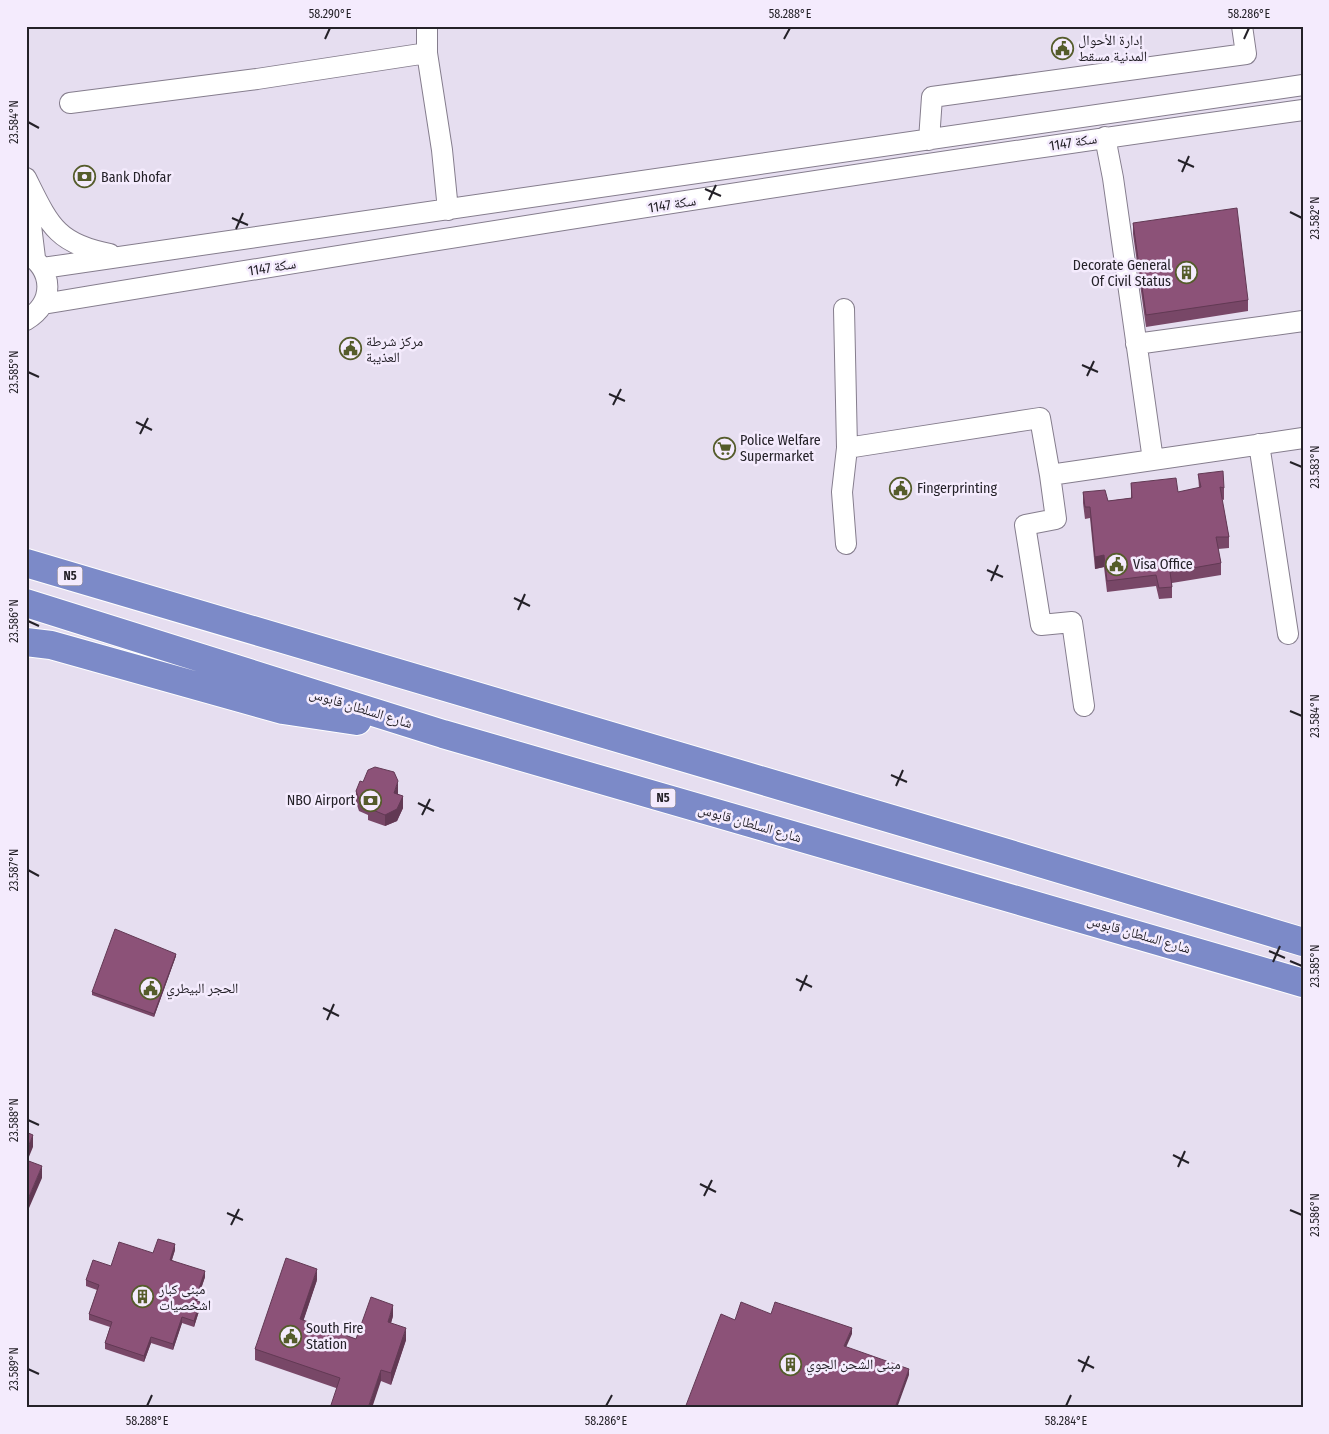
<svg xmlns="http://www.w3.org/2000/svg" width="1329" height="1434" font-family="'Fira Sans Condensed','Noto Naskh Arabic',sans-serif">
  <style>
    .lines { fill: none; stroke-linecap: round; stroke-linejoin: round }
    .minor-casing { stroke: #857d8d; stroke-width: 22 }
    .highway-casing { stroke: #fff; stroke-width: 30 }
    .minor { stroke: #fff; stroke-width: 20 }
    .highway { stroke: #7c8ac8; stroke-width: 28 }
    .wall { fill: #784767 }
    .shaded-wall { fill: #623954 }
    .building { fill: #8c5278; stroke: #623954 }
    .ticks { fill: none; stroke: #242128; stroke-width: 2 }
    .labels { text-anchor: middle; stroke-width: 5; stroke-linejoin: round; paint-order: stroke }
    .shield { fill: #f4ebfd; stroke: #625e68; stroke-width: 1 }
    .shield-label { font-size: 12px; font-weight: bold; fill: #242128 }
    .poi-label { font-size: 14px; fill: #242128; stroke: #f4ebfd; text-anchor: start }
    .street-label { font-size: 14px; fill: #242128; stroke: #f4ebfd }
    .neatline { fill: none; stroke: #242128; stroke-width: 2 }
    .ticks-label { font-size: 12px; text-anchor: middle; fill: #242128 }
  </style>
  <rect width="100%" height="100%" fill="#e6def0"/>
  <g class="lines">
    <defs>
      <path id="minor" d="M427,26V53L442,150L448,210
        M70,103L257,79L427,53
        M1105,137L1113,178L1153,460
        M929,140L932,97L1246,54L1242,26
        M26,178C49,224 56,244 110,254
        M27,193L35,258
        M26,253C54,270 55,303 26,320
        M43,268L1303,85
        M43,304C462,235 882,168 1303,110
        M844,309L847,448L842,492L846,544
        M1136,344L1303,321
        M1259,444L1288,634
        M847,448L1040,418L1050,475L1056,519L1025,525L1041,625L1072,622L1084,706
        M1050,475L1303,438"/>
      <path id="highway" d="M26,563L1010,854L1303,942
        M26,603L443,734L1303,983
        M26,642L51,645L283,710L357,721"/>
    </defs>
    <use href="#minor" class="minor-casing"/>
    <use href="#highway" class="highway-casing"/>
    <use href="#minor" class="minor"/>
    <use href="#highway" class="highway"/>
  </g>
  <path class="wall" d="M1133,223L1248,300V311L1146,327L1133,234Z
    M1198,474L1224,488V500L1222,499L1229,537V548L1218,549L1221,563V575L1172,583V598L1159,599L1156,586L1107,592L1104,567L1095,569L1090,518L1085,519L1083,503V492L1108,501L1131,498V483L1178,492L1199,488Z
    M363,782L398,793V795L403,808L397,821L385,826L368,820V815L359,811L356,802V791Z
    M176,956L154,1017L92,995V992Z
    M175,1250L172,1260L205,1277L197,1301L200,1308L194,1327L182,1323L173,1350L151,1343L144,1362L105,1349V1343L110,1327L89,1320V1314L97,1290L86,1286V1280L111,1266L153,1253Z
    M317,1280L303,1321L356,1339L393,1316L391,1323L406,1340L391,1385L381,1381L336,1388L255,1360V1349Z"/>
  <path class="shaded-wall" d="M1104,555V567L1095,569V557Z
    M398,781V793L394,805V793Z
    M403,796V808L397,821L385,826V815Z
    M176,954V956L154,1017V1014Z
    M33,1135V1147L26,1164V1152Z
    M42,1166V1178L26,1215V1204Z
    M175,1244V1250L170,1265V1260Z
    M317,1269V1280L300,1331V1319Z
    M205,1271V1277L195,1306V1300Z
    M200,1302V1308L194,1327V1321Z
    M393,1305V1316L388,1333V1322Z
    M182,1317V1323L173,1350V1344Z
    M406,1328V1340L391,1385V1373Z
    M852,1328V1334L844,1352V1346Z
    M151,1337V1343L144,1362V1356Z
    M909,1369V1375L897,1408H895Z
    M381,1370V1381L372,1408H368Z"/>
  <path class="building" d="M1237,208L1248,300L1146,315L1133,223Z
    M1223,471L1224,488L1220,487L1229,537H1216L1221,563L1170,572L1172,587L1159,588L1156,575L1107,581L1104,555L1095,557L1090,507H1085L1083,492L1105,490L1108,501L1132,498L1131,483L1176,478L1178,492L1201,487L1198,474Z
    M375,767L394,772L398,781L394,793L403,796L397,809L385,815L368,808L370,804L359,799L356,791L360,781L363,782L368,770Z
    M115,929L176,954L154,1014L92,992Z
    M26,1132L33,1135L26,1152Z
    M26,1160L42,1166L26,1204Z
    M158,1239L175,1244L170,1260L205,1271L195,1300L200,1302L194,1321L182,1317L173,1344L151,1337L144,1356L105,1343L112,1322L89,1314L99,1285L86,1280L93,1260L111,1266L119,1242L153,1253Z
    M286,1258L317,1269L300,1319L356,1339L371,1297L393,1305L388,1322L406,1328L391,1373L381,1370L368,1408H330L340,1378L255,1349Z
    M741,1302L771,1314L775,1302L852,1328L844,1346L909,1369L895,1408H685L721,1314L735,1320Z"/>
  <path class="ticks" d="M325,39L330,28M784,39L790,28M1244,39L1249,28M28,122L39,128M1178,160L1194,167M1182,172L1189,156M705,189L721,196M709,200L716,185M1290,212L1302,218M232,218L248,225M236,229L243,213M1082,365L1098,372M28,372L39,377M1087,376L1094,361M609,394L625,401M613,405L621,389M136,422L152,430M140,434L148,418M1290,462L1302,467M987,570L1003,577M991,581L998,565M514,598L530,606M518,610L525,594M28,621L39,626M1290,711L1302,716M891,775L907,782M896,786L903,770M418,803L434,811M422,815L430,799M28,870L39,876M1269,951L1285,958M1290,961L1302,966M1273,962L1280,946M796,979L812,987M800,991L807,975M323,1008L339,1016M327,1020L334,1004M28,1120L39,1125M1173,1155L1189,1163M1178,1167L1185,1151M700,1184L716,1192M704,1196L712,1180M1290,1210L1302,1215M227,1213L243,1220M231,1225L239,1209M1078,1360L1094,1368M28,1369L39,1374M1082,1372L1089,1356M147,1406L152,1395M606,1406L612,1395M1066,1406L1071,1395"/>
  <defs>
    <symbol id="civic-ring" viewBox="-11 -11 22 22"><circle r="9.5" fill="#f4ebfd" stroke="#555c2b" stroke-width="1.5"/><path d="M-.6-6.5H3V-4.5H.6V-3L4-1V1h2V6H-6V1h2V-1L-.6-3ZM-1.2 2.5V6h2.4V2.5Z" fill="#555c2b"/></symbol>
    <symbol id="bank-ring" viewBox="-11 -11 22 22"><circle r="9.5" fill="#f4ebfd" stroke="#555c2b" stroke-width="1.5"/><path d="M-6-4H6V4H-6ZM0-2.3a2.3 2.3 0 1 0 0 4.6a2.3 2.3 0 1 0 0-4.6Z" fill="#555c2b"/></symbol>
    <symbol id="building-ring" viewBox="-11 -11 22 22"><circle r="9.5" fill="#f4ebfd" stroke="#555c2b" stroke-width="1.5"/><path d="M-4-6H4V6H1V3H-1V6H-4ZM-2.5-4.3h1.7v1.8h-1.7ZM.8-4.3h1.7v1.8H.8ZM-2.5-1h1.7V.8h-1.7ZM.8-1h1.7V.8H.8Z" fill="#555c2b"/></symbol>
    <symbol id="supermarket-ring" viewBox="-11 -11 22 22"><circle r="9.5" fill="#f4ebfd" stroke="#555c2b" stroke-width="1.5"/><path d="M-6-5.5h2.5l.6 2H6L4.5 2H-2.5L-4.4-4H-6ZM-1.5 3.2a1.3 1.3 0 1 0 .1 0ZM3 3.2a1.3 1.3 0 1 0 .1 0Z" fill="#555c2b"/></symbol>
  </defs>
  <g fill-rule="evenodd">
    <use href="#civic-ring" x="1050" y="36" width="25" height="25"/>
    <use href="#bank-ring" x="72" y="164" width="25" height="25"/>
    <use href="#building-ring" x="1174" y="260" width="25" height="25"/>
    <use href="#civic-ring" x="338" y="336" width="25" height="25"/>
    <use href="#supermarket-ring" x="712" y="436" width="25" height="25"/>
    <use href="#civic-ring" x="888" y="476" width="25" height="25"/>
    <use href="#civic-ring" x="1104" y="552" width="25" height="25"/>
    <use href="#bank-ring" x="358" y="788" width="25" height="25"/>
    <use href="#civic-ring" x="138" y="976" width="25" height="25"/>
    <use href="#building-ring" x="130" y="1284" width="25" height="25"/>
    <use href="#civic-ring" x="278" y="1324" width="25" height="25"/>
    <use href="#building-ring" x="778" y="1352" width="25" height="25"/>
  </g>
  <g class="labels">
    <g class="shield">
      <rect x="57.5" y="566.5" width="25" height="19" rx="4"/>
      <rect x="650.5" y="788.5" width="25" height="19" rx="4"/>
    </g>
    <g class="shield-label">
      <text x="70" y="580">N5</text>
      <text x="663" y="802">N5</text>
    </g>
    <g class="poi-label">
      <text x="1078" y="45">إدارة الأحوال<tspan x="1078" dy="16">المدنية مسقط</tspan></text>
      <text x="101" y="182">Bank Dhofar</text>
      <text x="1171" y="270" text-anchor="end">Decorate General<tspan x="1171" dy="16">Of Civil Status</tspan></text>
      <text x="366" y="346">مركز شرطة<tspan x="366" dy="16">العذيبة</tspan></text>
      <text x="740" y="445">Police Welfare<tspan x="740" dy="16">Supermarket</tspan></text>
      <text x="917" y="493">Fingerprinting</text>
      <text x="1133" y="569">Visa Office</text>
      <text x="355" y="805" text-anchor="end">NBO Airport</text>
      <text x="166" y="993">الحجر البيطري</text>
      <text x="159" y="1294">مبنى كبار<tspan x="159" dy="16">اشخصيات</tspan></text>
      <text x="306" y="1333">South Fire<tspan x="306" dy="16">Station</tspan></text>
      <text x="806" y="1369">مبنى الشحن الجوي</text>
    </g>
    <g class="street-label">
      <text transform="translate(1073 142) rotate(-9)" y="5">سكة 1147</text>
      <text transform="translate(672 204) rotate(-9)" y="5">سكة 1147</text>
      <text transform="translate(272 267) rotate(-9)" y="5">سكة 1147</text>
      <text transform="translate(361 708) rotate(17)" y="5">شارع السلطان قابوس</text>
      <text transform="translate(750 823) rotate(16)" y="5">شارع السلطان قابوس</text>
      <text transform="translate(1139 934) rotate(16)" y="5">شارع السلطان قابوس</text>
    </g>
  </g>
  <rect width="1329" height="1434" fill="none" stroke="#f4ebfd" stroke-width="55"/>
  <rect x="28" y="28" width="1274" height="1378" class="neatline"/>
  <g class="ticks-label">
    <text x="330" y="18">58.290°E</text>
    <text x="790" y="18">58.288°E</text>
    <text x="1249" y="18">58.286°E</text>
    <text transform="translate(14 122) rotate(-90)" y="4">23.584°N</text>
    <text transform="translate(1315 218) rotate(-90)" y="4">23.582°N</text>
    <text transform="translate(14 372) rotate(-90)" y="4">23.585°N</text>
    <text transform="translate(1315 467) rotate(-90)" y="4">23.583°N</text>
    <text transform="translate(14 621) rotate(-90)" y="4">23.586°N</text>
    <text transform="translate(1315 716) rotate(-90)" y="4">23.584°N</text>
    <text transform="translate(14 870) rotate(-90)" y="4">23.587°N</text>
    <text transform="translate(1315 966) rotate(-90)" y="4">23.585°N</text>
    <text transform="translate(14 1120) rotate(-90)" y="4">23.588°N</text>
    <text transform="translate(1315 1215) rotate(-90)" y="4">23.586°N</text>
    <text transform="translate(14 1369) rotate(-90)" y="4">23.589°N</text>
    <text x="147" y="1425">58.288°E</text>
    <text x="606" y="1425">58.286°E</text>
    <text x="1066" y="1425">58.284°E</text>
  </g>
</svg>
